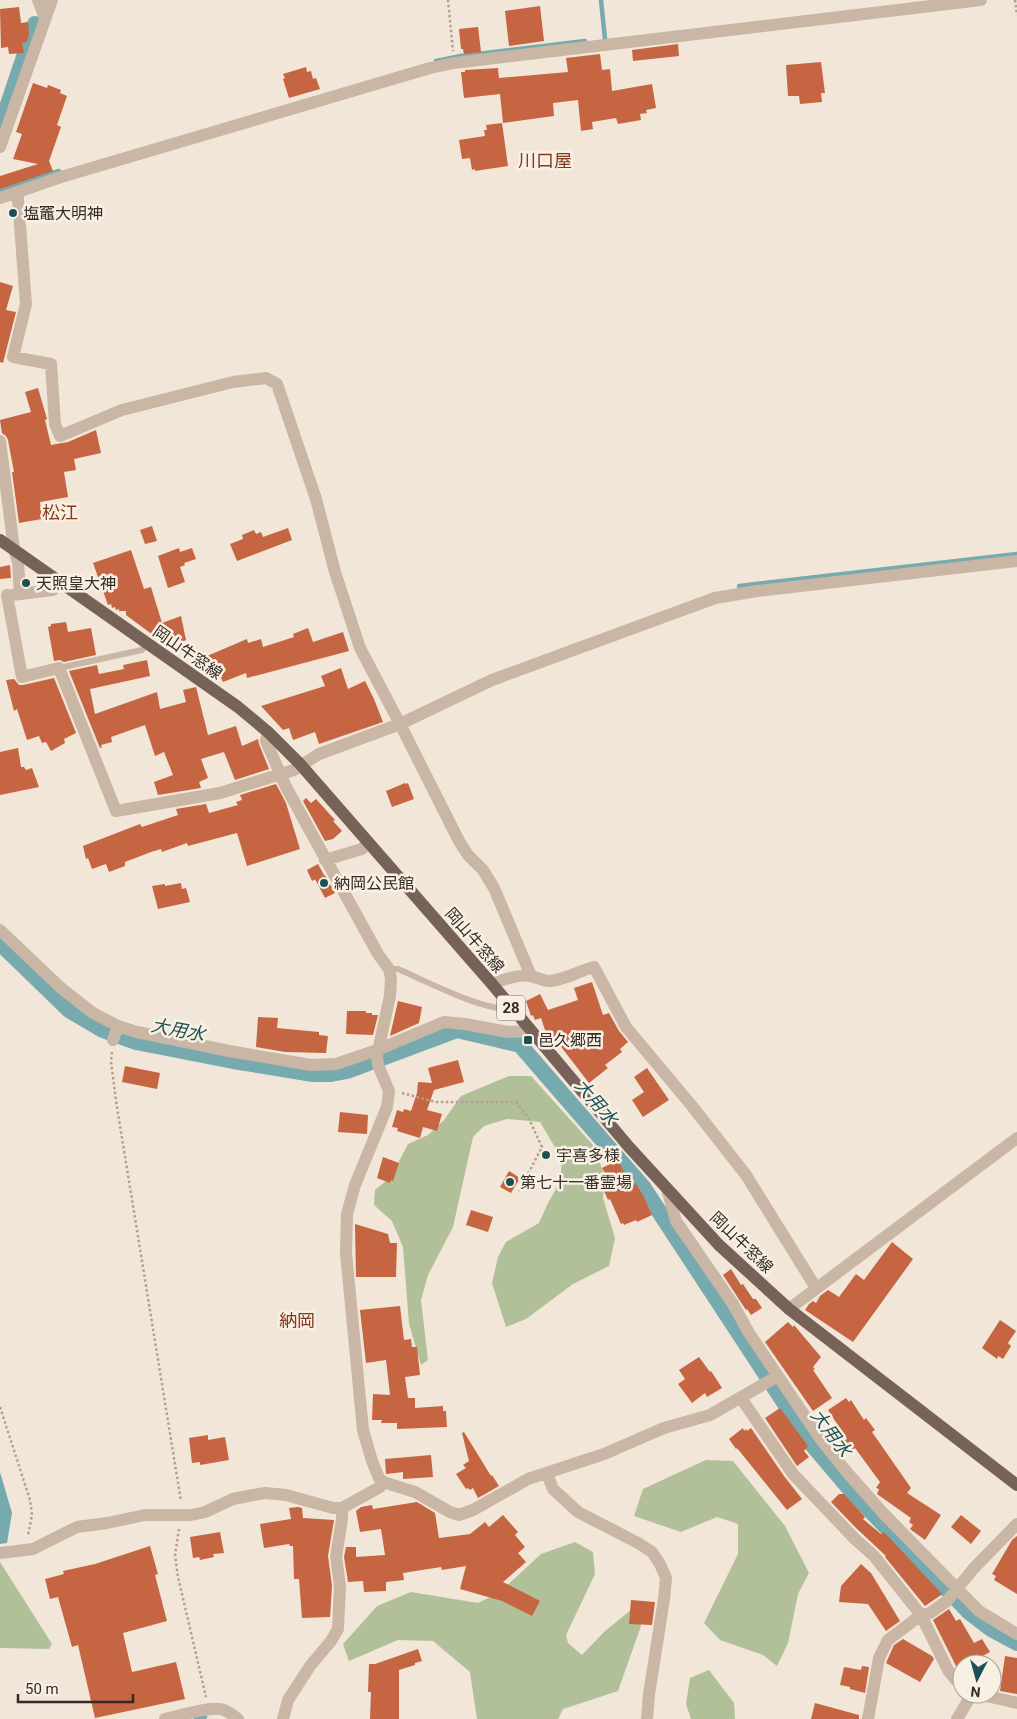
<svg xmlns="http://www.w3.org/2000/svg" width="1017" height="1719" font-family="Roboto,'Noto Sans JP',sans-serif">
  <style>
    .green { fill: #b1c098 }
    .water { fill: #77aaae }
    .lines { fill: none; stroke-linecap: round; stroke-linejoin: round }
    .stream { stroke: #77aaae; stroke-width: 4.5 }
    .canal { stroke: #77aaae; stroke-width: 16 }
    .building { fill: #c66541 }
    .path { stroke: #b4a08e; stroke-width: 2.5; stroke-dasharray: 2.5 2.5; stroke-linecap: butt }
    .lane { stroke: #c9b6a4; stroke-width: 6 }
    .street { stroke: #c9b6a4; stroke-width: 12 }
    .primary { stroke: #766257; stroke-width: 12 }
    .poi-dot { fill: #1c5055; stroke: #f9f0e4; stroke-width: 2 }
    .labels { text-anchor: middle; stroke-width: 5; stroke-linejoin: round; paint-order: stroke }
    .shield { fill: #f9f0e4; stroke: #6f665f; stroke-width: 1 }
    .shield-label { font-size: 15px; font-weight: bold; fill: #342b26 }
    .poi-label { font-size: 16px; fill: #342b26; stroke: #f9f0e4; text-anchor: start }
    .street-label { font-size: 16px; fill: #342b26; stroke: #f9f0e4 }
    .neighbourhood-label { font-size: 18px; fill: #83391f; stroke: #f9f0e4 }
    .water-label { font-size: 18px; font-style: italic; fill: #1c5055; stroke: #f9f0e4 }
  </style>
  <rect width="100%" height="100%" fill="#f1e6d8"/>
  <path class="green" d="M509,1076H531L593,1145L605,1176L603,1198L615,1238L609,1266L573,1284L526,1319L506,1327L492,1283L498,1257L506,1242L539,1223L548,1203L560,1182L562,1159L540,1122L507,1119L484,1126L473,1137L453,1227L428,1275L421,1300L428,1360L421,1365L409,1324L403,1247L392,1221L374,1205L375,1190L391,1177L408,1144L428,1135L444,1120L461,1096Z
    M706,1460L733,1461L785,1526L809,1573L798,1594L788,1643L777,1666L763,1655L720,1640L704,1623L738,1554V1524L717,1517L681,1532L634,1516L643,1489Z
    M575,1542L593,1552L595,1574L566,1635L568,1643L582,1655L604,1632L632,1609L641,1626L618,1691L563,1709L558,1719H477L470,1672L433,1641L398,1640L349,1661L343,1644L377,1606L411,1592L478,1603L500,1592L541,1554Z
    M0,1562L52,1644L49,1649L0,1648Z
    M709,1670L734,1703L735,1719H691L686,1704L690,1678Z"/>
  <path class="water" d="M0,1472L12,1513L7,1543L0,1544Z"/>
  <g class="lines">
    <path class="stream" d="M601,0L605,39
      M436,61L461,56L585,41
      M0,190L59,171
      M739,586L1017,554
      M196,1719L205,1717"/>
    <path class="canal" d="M0,128L35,24
      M0,943L69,1010L103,1030L136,1042L233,1061L313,1074H331L347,1071L457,1030L520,1045L643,1187L810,1442L854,1494L970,1613L991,1629L1017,1643"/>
  </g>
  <path class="building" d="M540,6L544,41L509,46L505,11Z
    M19,7L21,23L28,22L29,34L27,42L22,43L24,53L9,54L8,47L1,48L0,9Z
    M478,27L481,52L464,54L463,49H461L459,29Z
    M678,44L679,56L633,61L632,50Z
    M600,54L602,70L610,69L612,91L652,84L656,108L646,110L647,113L640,114L641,120L618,124L616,118L592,122L593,129L581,131L578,100L553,103L554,116L503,123L500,94L464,98L461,72H465V70L498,68L499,78L568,72L566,58Z
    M821,62L825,93H821L822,102L800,104L799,96H788L786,65Z
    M306,67L307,72L311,71L313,79L316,78L320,89L289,98L283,79L285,78L283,74Z
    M33,83L47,88L48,85L61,90L60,93L67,96L57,125L61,127L49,161L53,171L0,189V176L38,164L13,159L22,134L16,132Z
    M502,123L508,166L475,171V169L472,170L470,158L462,159L459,140L485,136L484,130H487L486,125Z
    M0,282L13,286L6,310L16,312L3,363L0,362Z
    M38,388L47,419L45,420L51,445L68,442L96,430L101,453L74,459L76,470L64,472L68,497L40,502L42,519L19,523L12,472H14L8,440L6,436L2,433L0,420L31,412L25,392Z
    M152,526L157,541L145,544L140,530Z
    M288,528L292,540L237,561L230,544L243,539L242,535L254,530L256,534L261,532L263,537Z
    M179,548L180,552L192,548L196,559L184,563L185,565L180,567L185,582L168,588L158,556Z
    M131,550L144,589L151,587L162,623L181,616L186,640L169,647L126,615V611H119V609L116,610L115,607L112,608L111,604L108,605L93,563Z
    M10,565L11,578L0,579V567Z
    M66,622L68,632L91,628L96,655L64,662L60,660L54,661L48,627L51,626V624Z
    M308,628L313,642L343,632L349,651L247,678L246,673L223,682L221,678L217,679L207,656L247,639L248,643L261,639L263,647L294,637L293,634Z
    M147,660L150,676L90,689L95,714L157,692L160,709L186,702L183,690L196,687L208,735L236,726L242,746L258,739L259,744L269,769L235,780L224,752L201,759L208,778L199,782L201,788L158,795L154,782L173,775L164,752L155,756L145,725L111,737L112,742L101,745L102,747L100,748L69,671L97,665L99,674L124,669L123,665Z
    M341,668L348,689L365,681L374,699L383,722L319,744L315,732L293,740L289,728L283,730L261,706L325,686L321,676Z
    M54,678L76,733L64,739L65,743L51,751L46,742L42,743L39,736L27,740L17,709L14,711L6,680L14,679L19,685H23Z
    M18,748L21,767H24L26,770L32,768L39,787L0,795V752Z
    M405,783L406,784L408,783L414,799L392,807L386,791Z
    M276,784L286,803L300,849L247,866L237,833L188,846L187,843L162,852L161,849L151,852L125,862V866L109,872L106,864L92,869L88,858L86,859L83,846L140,824L142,827L178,815L176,809L206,804L209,813L238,805L236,802L242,800L240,795Z
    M306,798L311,803L316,799L335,820L333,821L342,831L333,839L325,841L303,801Z
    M318,864L324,875L312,881L307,870Z
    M325,875L335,893L325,898L315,879Z
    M181,883L182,889L186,888L190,902L158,909L152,886L165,884V886Z
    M592,982L603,1015L609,1013L619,1031L628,1042L620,1049L622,1052L605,1065L608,1068L589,1083L562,1048L560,1043L555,1045L551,1031L546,1033L541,1018L535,1020L533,1015L531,1016L526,1001L540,994L548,1010L578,1000L574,988Z
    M398,1001L422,1007L419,1023L390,1036Z
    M347,1011H366V1013H372V1015H378L373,1035L346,1034Z
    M258,1017L278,1018L277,1028L319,1032V1035L328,1036L326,1053L285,1052L256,1047Z
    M458,1060L464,1082L434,1090L427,1110L442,1114L437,1131L423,1127L420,1138L397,1131L398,1128L392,1127L397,1110L403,1112L404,1109L411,1111L417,1093L418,1082L432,1083L428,1068Z
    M125,1066L160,1073L157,1089L122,1082Z
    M647,1068L669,1100L643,1117L632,1100L644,1092L634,1077Z
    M340,1112L368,1115L367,1134L338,1132Z
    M383,1157L399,1163L393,1181L391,1180L390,1183L377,1178Z
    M618,1160L631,1186L636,1184L643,1195L652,1215L637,1222L636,1220L624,1225L623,1223L621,1224L610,1199L608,1200L598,1177L605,1173L602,1168Z
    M509,1171L520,1178L511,1193L500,1187Z
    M471,1210L493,1217L488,1232L466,1225Z
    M355,1224L388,1234L390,1243H397L396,1277H356Z
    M892,1242L913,1259L853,1342L805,1310L809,1304L813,1301L816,1303L820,1296L828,1290L839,1297L856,1274L864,1280Z
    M731,1269L741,1285L743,1284L753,1299H756L762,1308L751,1315L747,1309L746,1310L723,1275Z
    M400,1306L404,1340L411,1339L412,1347H417L420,1375L405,1377L408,1398H415V1408L443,1406V1411H446L447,1427L397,1429V1423H381L382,1420H372L373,1394L390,1395L386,1360L366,1363L360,1310Z
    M1000,1320L1016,1331L1008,1343L1011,1346L1003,1359L998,1356L997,1359L982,1348Z
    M788,1322L793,1327L794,1325L821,1357L813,1367L815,1369L813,1370L832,1398L813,1411L765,1342Z
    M699,1357L710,1372L711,1371L722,1388L707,1397L705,1393L692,1403L678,1384L685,1379L679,1370Z
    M846,1398L849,1402L851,1400L864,1420L866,1418L875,1430L872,1432L911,1488L907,1493L941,1515L925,1540L910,1529L913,1525L909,1522L911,1518L877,1494L879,1489L876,1488L880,1482L855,1448L847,1454L840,1444L847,1439L828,1410Z
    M780,1408L808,1446L804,1451L809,1457L797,1466L765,1418Z
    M743,1428L744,1431L746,1429L747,1431L751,1428L784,1476L802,1499L787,1510L737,1448L736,1449L729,1439Z
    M464,1432L491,1476L492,1475L499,1486L478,1498L473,1488L470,1490L468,1488L466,1489L456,1474L466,1468L463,1465L469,1461L462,1433Z
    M208,1435V1440L225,1437L229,1460L200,1465V1462L192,1463L189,1438Z
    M431,1455L433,1477L403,1479V1472L386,1474L385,1459Z
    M839,1494H844L865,1517L863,1519L881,1534L884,1532L942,1594L941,1595L925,1606L885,1557L886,1556L855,1527L831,1502Z
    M417,1502L435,1513L439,1538L470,1534L485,1522L489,1527L503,1515L518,1532L515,1535L525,1547L518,1553L526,1562L503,1582L540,1601L532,1616L502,1601L460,1589L466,1566L442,1570L441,1567L403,1573L404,1580L386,1582V1591L364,1592L363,1581L348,1582L344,1557L346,1547H356V1557L385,1555L381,1529L360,1532L356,1511L361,1507L372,1505L373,1509Z
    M298,1507L302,1508L303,1518L334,1520L328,1556L332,1586L330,1617L302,1618L299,1579H294L293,1546H290L289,1544L264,1548L260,1524L291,1519L289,1508Z
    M961,1515L981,1531L971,1544L951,1527Z
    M220,1532L224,1553L213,1554L214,1557L200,1560L199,1557L193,1558L190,1537Z
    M1017,1536V1594L994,1580L996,1576L992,1574L1012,1540Z
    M150,1546L158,1574L155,1575L167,1621L123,1633L132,1672L176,1662L185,1699L95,1718L78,1645L72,1647L58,1597L50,1599L45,1579L64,1574L63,1571L95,1564Z
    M861,1564L871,1573L900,1621L886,1631L868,1604L839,1602L841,1586Z
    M631,1600L655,1602L652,1625L629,1624Z
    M949,1609L956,1621L960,1619L974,1643L982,1639L990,1652L968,1664H962V1667L958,1670L933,1620Z
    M903,1639L932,1656L934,1659L920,1682L886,1663L894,1645Z
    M418,1649L422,1661L415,1663V1665L399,1670V1719H370L371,1692H368L369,1664H375Z
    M1005,1656L1017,1658V1694L1000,1691Z
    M862,1666L869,1667L865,1693L850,1689V1687L840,1685L844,1667L861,1670Z
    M815,1703L859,1715V1719H811Z"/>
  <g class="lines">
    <path class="path" d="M448,0L453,51
      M1015,0L1017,15
      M112,1052L111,1061L116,1101L181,1501
      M402,1093L436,1102H516L529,1119L542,1147L519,1191
      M0,1407L30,1500L32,1515L28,1535
      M179,1529L175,1555L178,1577L206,1697"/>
    <path class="lane" d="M59,668L142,650L147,643
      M389,969H398C424,980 486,1013 511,1008"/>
    <path class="street" d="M38,0L45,18
      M0,147L52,0
      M15,193L18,199L26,304L13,357L51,364L55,424L60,436L122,410L233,382L266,378L277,384L316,499L335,572L360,648L400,724L459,841L468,855L483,870L494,888L531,976
      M0,198L61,177L430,68L454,63L981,0
      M0,441L14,549L18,562L20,594
      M7,595L22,677L59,668L116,811L220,793L281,774L294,770L319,754L400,724L492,680L715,598L757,591L1017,561
      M12,595L53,590L60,581
      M268,732L266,741L286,787L378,954L389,969L391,979L390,996L377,1056L378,1065L389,1091L387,1107L355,1185L347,1214L346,1253L363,1430L372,1461L379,1478L383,1482L415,1492L450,1512L459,1515L473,1510L528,1479L604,1454L664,1428L710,1415L778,1376
      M325,860L362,849L368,843
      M0,930L61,988L93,1013L118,1026L137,1032L229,1051L311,1065L336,1064L377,1050L444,1022L465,1024L508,1032L530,1031
      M492,984C502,980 518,974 530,976C537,977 542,981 549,981C562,981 581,970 594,967L626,1027L692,1106L746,1175L816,1288
      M113,1040L118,1026
      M667,1189L676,1221L733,1304L749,1333L778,1376L819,1437L845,1470L883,1513L979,1611L1017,1634
      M789,1309L1017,1138
      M741,1398L793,1474L855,1539L874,1556L921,1615L948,1670L955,1679L962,1685
      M547,1474L553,1489L578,1512L638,1543L652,1552L660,1564L666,1578L664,1599L649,1694L647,1719
      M0,1553L33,1549L77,1527L107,1523L145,1515H191L205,1512L233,1499L253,1495L265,1493L286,1495L333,1508H342
      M978,1694L1017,1703
      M165,1719C180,1716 212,1705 224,1710C229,1712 234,1716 238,1719
      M283,1719L288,1700L310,1666L331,1641L338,1629L340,1586L336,1557L342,1519V1508L380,1487L383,1482
      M868,1719L879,1658L888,1640L921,1615L930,1613L947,1601L974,1568L1017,1524
      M957,1719L972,1694"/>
    <path class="primary" d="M0,540L238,707L268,732L300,764L492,984L629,1147L719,1245L789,1309L1017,1485"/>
  </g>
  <g class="poi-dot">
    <circle cx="13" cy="213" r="5"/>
    <circle cx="26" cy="583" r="5"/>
    <circle cx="324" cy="883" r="5"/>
    <rect x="523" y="1035" width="10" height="10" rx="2.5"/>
    <circle cx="546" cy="1155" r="5"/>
    <circle cx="510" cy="1182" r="5"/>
  </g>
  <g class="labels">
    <rect class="shield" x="497" y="995.5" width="28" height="25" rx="4"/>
    <g class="shield-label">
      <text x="511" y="1013">28</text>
    </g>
    <g class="poi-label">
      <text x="23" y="219">塩竈大明神</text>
      <text x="36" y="589">天照皇大神</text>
      <text x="334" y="889">納岡公民館</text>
      <text x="538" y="1046">邑久郷西</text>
      <text x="556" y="1161">宇喜多様</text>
      <text x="520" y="1188">第七十一番霊場</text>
    </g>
    <g class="street-label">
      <text transform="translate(188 652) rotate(35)" y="6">岡山牛窓線</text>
      <text transform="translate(475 940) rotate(49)" y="6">岡山牛窓線</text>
      <text transform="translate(742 1242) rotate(44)" y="6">岡山牛窓線</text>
    </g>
    <g class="neighbourhood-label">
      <text x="545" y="167">川口屋</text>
      <text x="60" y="519">松江</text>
      <text x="297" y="1327">納岡</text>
    </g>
    <g class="water-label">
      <text transform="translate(178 1030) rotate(11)" y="6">大用水</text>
      <text transform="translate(596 1102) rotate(49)" y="6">大用水</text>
      <text transform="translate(831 1433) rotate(53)" y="6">大用水</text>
    </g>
  </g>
  <g transform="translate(977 1679) rotate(186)"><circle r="24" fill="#f9f0e4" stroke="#aaa198"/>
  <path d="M0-4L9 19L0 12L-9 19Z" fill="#1c5055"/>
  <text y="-8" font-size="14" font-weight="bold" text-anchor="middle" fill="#342b26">N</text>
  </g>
  <path d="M18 1694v8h115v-8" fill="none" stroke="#342b26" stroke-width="2.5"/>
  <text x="25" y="1694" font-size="15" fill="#342b26" stroke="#f9f0e4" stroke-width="4" paint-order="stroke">50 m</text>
</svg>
